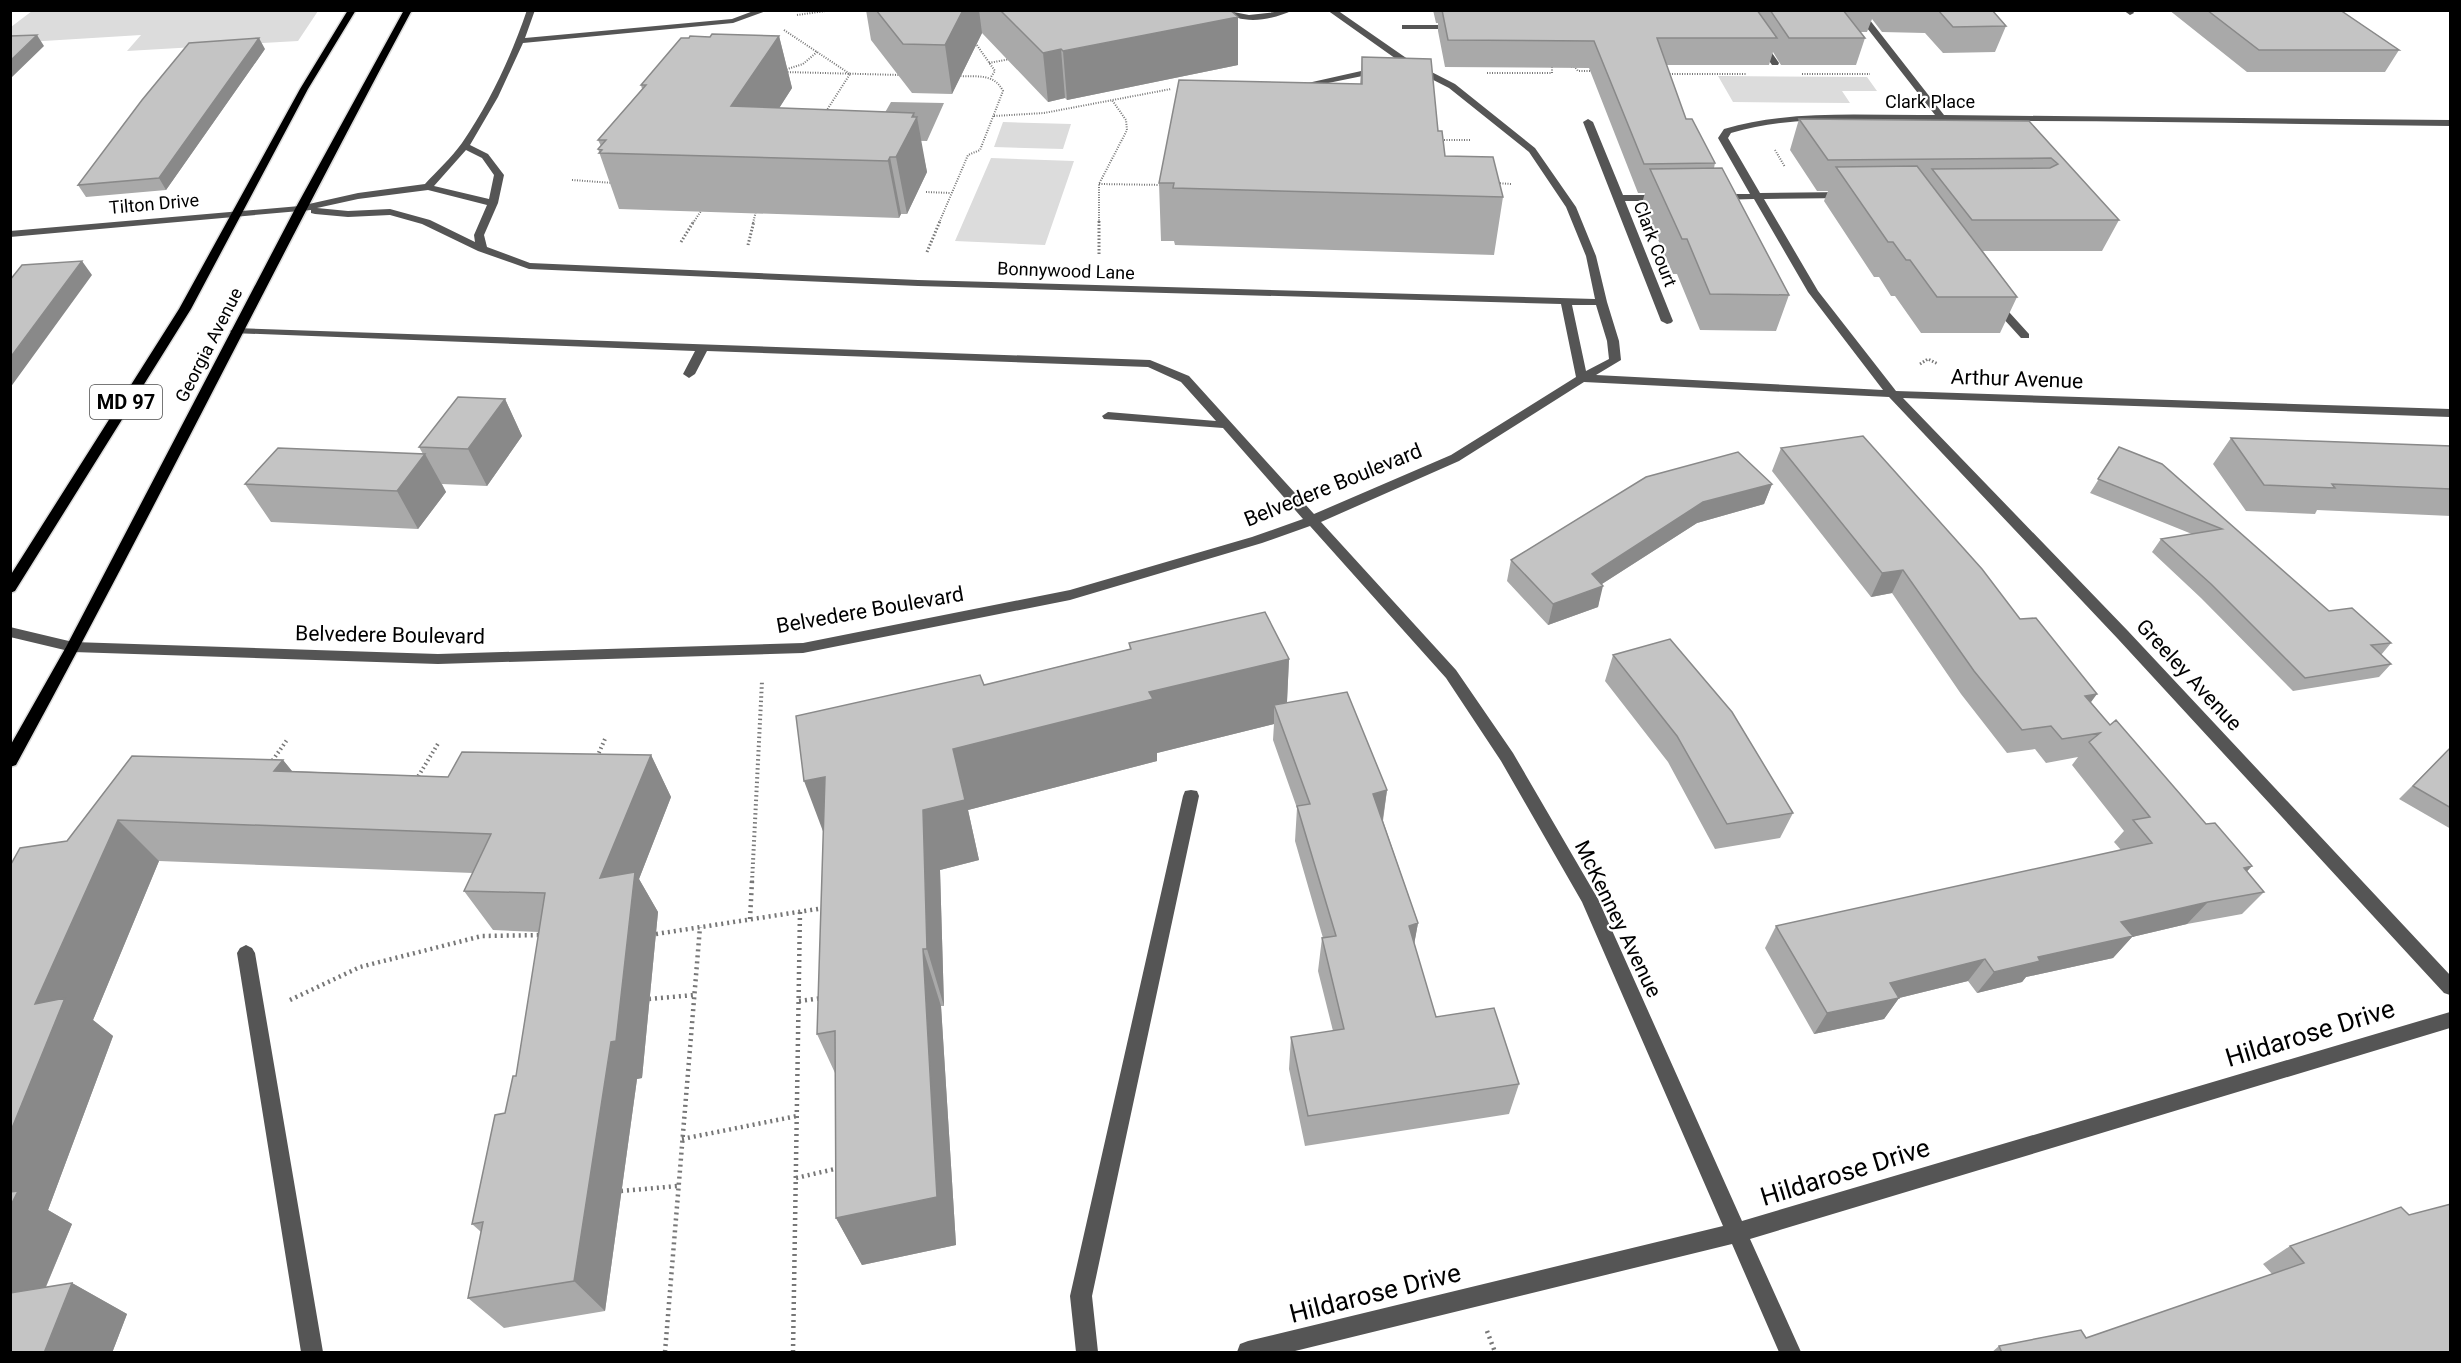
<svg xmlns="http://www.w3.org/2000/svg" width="2461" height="1363" font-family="Roboto,sans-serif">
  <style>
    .green { fill: #dcdcdc }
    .water { fill: #a3a3a3 }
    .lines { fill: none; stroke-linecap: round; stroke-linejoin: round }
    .major-casing { stroke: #dbdbdb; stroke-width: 3 }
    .path-far3 { stroke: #777; stroke-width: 2; stroke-dasharray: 1 1.5; stroke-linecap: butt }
    .path-far2 { stroke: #777; stroke-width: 3; stroke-dasharray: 1.5 2; stroke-linecap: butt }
    .path-far1 { stroke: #777; stroke-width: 4; stroke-dasharray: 1.5 3; stroke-linecap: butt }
    .path { stroke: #777; stroke-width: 4.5; stroke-dasharray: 2 4; stroke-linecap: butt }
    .minor { fill: #555; fill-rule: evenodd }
    .major { fill: #000; fill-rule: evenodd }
    .wall { fill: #a9a9a9 }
    .shaded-wall { fill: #898989 }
    .building { fill: #c4c4c4; stroke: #898989; stroke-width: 1.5 }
    .labels { text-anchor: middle; stroke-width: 4.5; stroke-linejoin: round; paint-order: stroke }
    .far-street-label { font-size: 18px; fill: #000; stroke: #fff }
    .shield { fill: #fff; stroke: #4c4c4c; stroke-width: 1.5 }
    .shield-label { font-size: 20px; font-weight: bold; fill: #000 }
    .street-label { font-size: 21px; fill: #000; stroke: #fff }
    .near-street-label { font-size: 26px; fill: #000; stroke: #fff }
  </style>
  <rect width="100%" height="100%" fill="#fff"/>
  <path class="green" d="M32,11H318L298,41L127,51L141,35L11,43V27Z
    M1718,76L1867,77L1877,91H1842L1850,103L1733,102Z
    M1003,122L1071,124L1063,149L994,147Z
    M991,158L1074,161L1045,245L955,241Z"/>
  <path class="water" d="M891,102L944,103L927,141L836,139L879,123Z"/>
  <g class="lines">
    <defs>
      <path id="major" d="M348,10H356L308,89L191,309L15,591L10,593V576L179,309L300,89Z
        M404,10H412C277,261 152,516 16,765L10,767V746L66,647L295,209Z"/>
    </defs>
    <use href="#major" class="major-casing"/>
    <path class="path-far3" d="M797,15L833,10
      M784,30L850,74L825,113
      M974,41L995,71L991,77
      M989,63L1010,59
      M1571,67H1575L1578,71H1594
      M784,70L803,64L817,52
      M785,72L900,75
      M1487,73H1552V67
      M1667,74H1747
      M1802,74H1870
      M994,116L1044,113L1171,89
      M1439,140H1471
      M1775,150L1785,167
      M572,180L613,183
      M1495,183L1512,184
      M1099,184L1164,185
      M926,192L951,193
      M693,223L703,208
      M753,223L756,211
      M939,223L968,155L980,150L1003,91C994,73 977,77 959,76
      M1099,223V184L1127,130L1126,120L1112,100"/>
    <path class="path-far2" d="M1099,221V256
      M681,242L694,221
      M748,245L754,221
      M927,252L940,221
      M1920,364L1928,359L1938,364"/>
    <path class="path-far1" d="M597,757L605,739
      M270,764L287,740
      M416,780L439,742
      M752,882L762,681"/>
    <path class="path" d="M750,919L752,881
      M656,934L824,908
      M649,999L694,995
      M290,1000L360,967L482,936L544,935
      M799,1001L822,998
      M682,1139L797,1116
      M796,1178L839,1168
      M621,1191L678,1186
      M1487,1331L1495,1352
      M665,1352L700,927
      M793,1352L800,911"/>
    <path class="minor" d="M527,10H535L525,38L732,19L756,10H769L733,23L523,43L498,97L470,145L488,154L504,175L498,203L484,235L487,247L530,263L918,280L1595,299L1586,256L1566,207L1529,152L1449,88L1406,66L1327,10H1337L1412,62L1455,84L1535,148L1576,207L1596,256L1607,302L1619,341L1621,360L1596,375L1883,390L1808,292L1754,199L1718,200L1713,197L1718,194H1750L1718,138L1724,129C1792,109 1865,116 1935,115L1853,10H1862L1944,115L2450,120V126C2281,124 2112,120 1942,121C1873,121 1798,113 1731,133L1728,138L1760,193L1847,192L1852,195L1847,198L1764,199L1818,291L1896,391L2450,409V417L1903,398L2128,631L2450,975V995L2444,993L2118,639L1889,397L1584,382L1459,461L1321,522L1456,670L1513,753L1598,899L1742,1221L2450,1012V1028L1750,1239L1801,1352H1779L1732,1244L1291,1352H1237L1240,1344L1248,1341L1723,1226L1582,902L1501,761L1446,678L1310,526L1262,543L1070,600L803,653L438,664L73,652L10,637V627L73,642L438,654L803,643L1070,590L1252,537L1303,519L1223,428L1104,419L1102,416L1108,412L1216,421L1181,382L1148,367L707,351L695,374L689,378L683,374L695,351L232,333L230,331L236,328L1150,360L1189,376L1314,514L1451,455L1576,377L1561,304L918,286L529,269L478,251L422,224L390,215L348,217L315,214L311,213V210L10,237V231L300,206L358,193L425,184C437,171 451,158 462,143C490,102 511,57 527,10ZM466,150L482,158L494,175L489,199L434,186ZM428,190L487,205L474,235L475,242L430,220L390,209L348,211L317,208L358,199ZM1572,305H1596L1607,341L1609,359L1586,371Z
      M1223,10L1249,15L1293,10C1273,20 1241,26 1223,10Z
      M1734,10H1742L1779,63L1778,65H1772Z
      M2123,10H2132L2134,13L2130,15Z
      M1405,25H1458L1462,27L1458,29H1402V25Z
      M1379,67L1382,68V72L1294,90L1290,87Z
      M1588,119L1593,122L1623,195H1664L1669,198L1664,201H1625L1673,321L1671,323L1667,324L1661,321L1583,122Z
      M1995,300L1999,301L2029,334V338H2021L1991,305L1989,303Z
      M1191,790L1197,791L1199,796L1092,1296L1098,1352H1076L1070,1296L1183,796L1185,791Z
      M246,945L252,948L255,953L323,1352H301L237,953L240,948Z"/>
    <use href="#major" class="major"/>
  </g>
  <path class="wall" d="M866,10H1230L1238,17V65L1067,100L1065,98L1048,102L982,33L952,94L912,93L871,40Z
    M1433,10H1992L2006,26L1995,52L1943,53L1925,33L1882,32L1872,19L1867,32H1860L1865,38L1856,65H1781L1773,52L1769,65H1666L1686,119L1715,163L1714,168L1789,295L1776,331L1700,330L1677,274H1673L1642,203L1645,193H1638L1589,68L1445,67L1438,31V23H1436Z
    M2169,10H2340L2399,50L2385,72H2247Z
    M779,36L792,88L779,108L915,117L927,172L907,214H901L899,218L619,209L598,149L601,146L598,140L642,89L641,85L689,38L710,37Z
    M265,49L166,190L86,197L78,185Z
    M1362,57L1438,131L1445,156L1503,197L1494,255L1175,245L1174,241H1161L1159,183L1360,84Z
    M1799,119L2029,121L2119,220L2102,251H1983L2017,297L2000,333H1921L1895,296H1891L1879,277H1874L1824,201L1828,191H1817L1790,150Z
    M505,399L522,436L487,486L442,484L446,492L418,529L271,522L245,484L423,454L419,447Z
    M2231,438L2451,446V516L2317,510L2315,514L2246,511L2213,464Z
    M2119,447L2329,611L2391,643L2381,655L2391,664L2379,677L2293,691L2201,598L2152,552L2161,539L2192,534L2090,493Z
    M1781,448L2020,619L2110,725L2247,872L2264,892L2242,914L2187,924L2132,937L2113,958L2026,977L2022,982L1977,993L1968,981L1899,998L1884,1019L1814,1034L1765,948L1776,926L2121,850L2114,842L2124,831L2072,765L2078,757L2046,763L2035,749L2007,753L1961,694L1892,593L1871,597L1772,471Z
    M1772,484L1764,504L1697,523L1602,584L1598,607L1548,625L1507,581L1511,560Z
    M1129,643L1289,659L1287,703L1387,790L1383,821L1418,923L1414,944L1436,1017L1519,1084L1509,1114L1305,1146L1289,1069L1291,1037L1333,1031L1318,971L1322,938H1323L1295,841L1297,808L1273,740L1274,724L1157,753V761L968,810L979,860L940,870L944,1006H941L956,1245L862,1265L836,1218L835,1073L817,1034L984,685L1130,649Z
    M1613,655L1793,813L1780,838L1715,849L1668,762L1605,681Z
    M2451,747V829L2399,799Z
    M651,755L671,797L639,879L658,912L642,1078L637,1079L605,1311L504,1328L468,1298L481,1232L472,1224L516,1076L539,932L493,930L464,891L473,873L159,861L93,1020L113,1036L48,1210L72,1224L46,1287L72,1283L127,1314L112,1353H10L67,841L132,756L283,760L292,771L448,777Z
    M2409,1215L2451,1353H1991L1999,1346L2086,1338L2272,1274L2263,1264L2290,1246Z"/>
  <path class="shaded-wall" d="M963,10H979L982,33L952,94L945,45Z
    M1238,17V65L1067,100L1063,51Z
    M37,35L44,46L10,79V61Z
    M779,36L792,88L748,157L731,106Z
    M259,38L265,49L166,190L159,178Z
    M1061,49L1065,98L1048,102L1043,53Z
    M914,113L915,120L917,117L927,172L907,214L896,157Z
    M890,157L901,214L899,218L888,161Z
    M82,261L92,275L10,388V358Z
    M505,399L522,436L487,486L468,449Z
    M425,454L446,492L418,529L397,491Z
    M1772,484L1764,504L1697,523L1594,589L1603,586L1598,607L1548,625L1553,604L1592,574L1703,502Z
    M1903,570L1892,593L1871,597L1882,573Z
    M1289,659L1286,721L1274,705V724L1157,753V761L968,810L979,860L940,870L944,1006L927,949L923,810L953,749L1149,692Z
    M2097,694L2080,717L2085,696Z
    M651,755L671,797L639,879L658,912L642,1078L637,1079L605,1311L574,1281L600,878Z
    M283,760L316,801L274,771Z
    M825,777L827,842L804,781Z
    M1387,790L1382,824L1373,794Z
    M118,820L159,861L93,1020L113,1036L48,1210L72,1224L28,1329L10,1320V1133L35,1004Z
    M2252,866L2231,889L2244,868Z
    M2208,902L2187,924L2132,937L2113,958L2026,977L2022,982L1977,993L1994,972L2038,957L2121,922Z
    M1418,923L1412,956L1409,926Z
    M923,949L941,1006L956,1245L862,1265L836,1218Z
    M1985,959L1968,981L1899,998L1884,1019L1814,1034L1827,1013L1890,983Z
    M72,1283L127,1314L112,1353H44Z"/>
  <path class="building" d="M876,10H963L945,45L903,44Z
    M1000,10H1230L1238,17L1063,51L1061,49L1043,53Z
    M1442,10H1757L1777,38H1657L1686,119H1692L1715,163L1644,164L1594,41L1448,40Z
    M1770,10H1843L1865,38H1789Z
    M1938,10H1992L2006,26L1953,27Z
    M2207,10H2340L2399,50H2259Z
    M712,34L779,36L731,106L914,113L912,117H917L896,157H890L888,161L599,153L602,150L598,149L606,140H598L646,85H641L681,38H689L690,36L710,37Z
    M37,35L10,61V36Z
    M259,38L159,178L78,185L142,100L189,43Z
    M1362,57L1431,59L1438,131H1442L1445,156L1493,157L1503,197L1173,188L1174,183H1159L1179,80L1362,84Z
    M1799,119L2029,121L2119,220H1972L1932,169L2050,168L2058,164L2051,158L1828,160Z
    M1917,166L2017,297H1937L1910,260H1906L1893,242H1888L1836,167Z
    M1722,168L1789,295L1710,294L1687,239H1682L1650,169Z
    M82,261L10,358V280L22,265Z
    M458,397L505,399L468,449L419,447Z
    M1863,436L1982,569L2020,619L2036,618L2097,694L2085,696L2110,725L2116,720L2206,824L2215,823L2252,866L2244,868L2264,892L2208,902L2121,922L2133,936L2038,957L2040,961L1994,972L1985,959L1890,983L1899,998L1827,1013L1776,926L2152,843L2133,820L2150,817L2089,742L2100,733L2062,739L2051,726L2022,730L1974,671L1903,570L1882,573L1781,448Z
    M2231,438L2451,446V489L2332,484L2335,488L2264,485Z
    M2119,447L2162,464L2329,611L2352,608L2391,643L2371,645L2391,664L2305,678L2211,584L2161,539L2222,529L2098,479Z
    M278,448L425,454L397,491L245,484Z
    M1738,452L1772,484L1703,502L1592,574L1603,586L1553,604L1511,560L1646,477Z
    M1265,612L1289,659L1149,692L1153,699L953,749L965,800L923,810L927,949H923L937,1197L836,1218L835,1031L817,1034L825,777L804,781L796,716L980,675L984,685L1131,649L1129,643Z
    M1670,639L1732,712L1793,813L1727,824L1677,736L1613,655Z
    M1347,692L1387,790L1373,794L1418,923L1409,926L1436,1017L1494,1008L1519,1084L1308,1116L1291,1037L1344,1029L1322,938L1336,936L1297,806L1310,804L1274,705Z
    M2451,747V808L2413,786Z
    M462,752L651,755L600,878L635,872L616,1041L611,1042L574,1281L468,1298L483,1222L472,1224L495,1115L505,1113L513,1076H516L545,893L464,891L491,834L118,820L35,1004L65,998L10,1133V866L20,848L67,841L132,756L283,760L274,771L448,777Z
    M18,1191L10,1207V1192Z
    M2451,1204V1353H2002L1999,1346L2081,1330L2086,1338L2304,1263L2290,1246L2401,1207L2409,1215Z
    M72,1283L44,1353H10V1293Z"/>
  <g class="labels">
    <g class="far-street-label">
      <text x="1930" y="108">Clark Place</text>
      <text transform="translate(154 204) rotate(-5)" y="6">Tilton Drive</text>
      <text transform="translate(1655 244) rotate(69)" y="6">Clark Court</text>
      <text transform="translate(1066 271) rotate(2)" y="6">Bonnywood Lane</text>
      <text transform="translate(209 345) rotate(-63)" y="6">Georgia Avenue</text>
    </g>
    <rect class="shield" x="90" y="385" width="72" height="34" rx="4.5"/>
    <g class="shield-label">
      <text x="126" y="409">MD 97</text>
    </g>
    <g class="street-label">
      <text transform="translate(2017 379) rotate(2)" y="7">Arthur Avenue</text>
      <text transform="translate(1333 485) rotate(-22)" y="7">Belvedere Boulevard</text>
      <text transform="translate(870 610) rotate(-10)" y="7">Belvedere Boulevard</text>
      <text transform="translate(390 635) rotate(1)" y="7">Belvedere Boulevard</text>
      <text transform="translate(2189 675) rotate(47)" y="7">Greeley Avenue</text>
      <text transform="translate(1618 919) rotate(64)" y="7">McKenney Avenue</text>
    </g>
    <g class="near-street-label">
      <text transform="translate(2310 1033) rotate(-17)" y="9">Hildarose Drive</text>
      <text transform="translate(1845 1172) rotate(-17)" y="9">Hildarose Drive</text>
      <text transform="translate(1375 1293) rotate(-14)" y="9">Hildarose Drive</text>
    </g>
  </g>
  <rect width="2461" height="1363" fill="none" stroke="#000000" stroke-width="24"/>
</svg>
